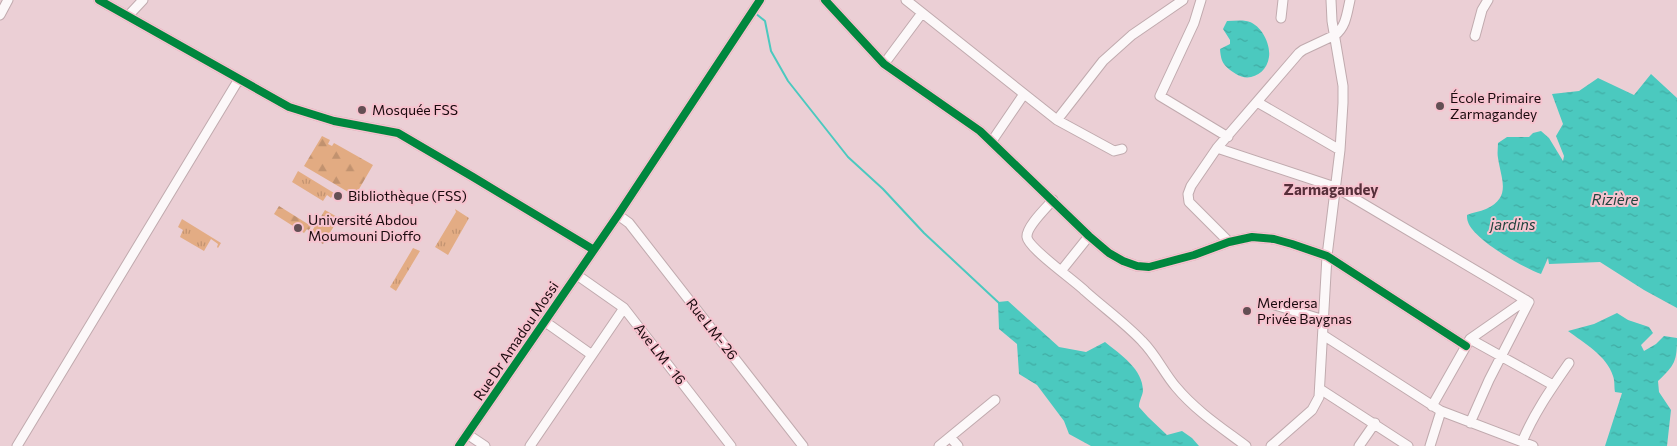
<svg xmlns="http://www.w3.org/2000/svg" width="1677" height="446" font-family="Commissioner,sans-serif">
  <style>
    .grass { fill: url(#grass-tufts) }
    .forest { fill: url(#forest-firs) }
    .water { fill: url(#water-ripples) }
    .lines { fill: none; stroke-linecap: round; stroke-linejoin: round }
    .stream { stroke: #4bc9bf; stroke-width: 2 }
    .minor-casing { stroke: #c0aaae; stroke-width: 11 }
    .minor { stroke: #fcf8f9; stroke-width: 9 }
    .cycleway-casing { stroke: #f7c3cf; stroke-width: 11 }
    .cycleway { stroke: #00873e; stroke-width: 8 }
    .poi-dot { fill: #634f54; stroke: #f7c3cf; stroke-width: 2 }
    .labels { text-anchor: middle; stroke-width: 4; stroke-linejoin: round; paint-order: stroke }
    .poi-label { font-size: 14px; fill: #1a0a0e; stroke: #f7c3cf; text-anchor: start }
    .street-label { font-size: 14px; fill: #1a0a0e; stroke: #f7c3cf }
    .neighbourhood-label { font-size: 15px; font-weight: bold; fill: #572f3a; stroke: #f7c3cf }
    .water-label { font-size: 15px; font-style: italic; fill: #23433e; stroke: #f7c3cf }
  </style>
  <defs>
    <pattern id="grass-tufts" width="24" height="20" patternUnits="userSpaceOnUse" patternTransform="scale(1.25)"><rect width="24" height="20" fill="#e3ac84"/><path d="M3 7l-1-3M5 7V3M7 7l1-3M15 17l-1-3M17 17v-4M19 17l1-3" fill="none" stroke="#c29371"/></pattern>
    <pattern id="forest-firs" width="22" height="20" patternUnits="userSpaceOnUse" patternTransform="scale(1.25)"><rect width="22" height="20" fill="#e2ab82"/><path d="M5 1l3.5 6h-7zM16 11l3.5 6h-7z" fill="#c1926f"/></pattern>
    <pattern id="water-ripples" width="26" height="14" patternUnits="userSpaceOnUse" patternTransform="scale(1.25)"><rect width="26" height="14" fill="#4bc9bf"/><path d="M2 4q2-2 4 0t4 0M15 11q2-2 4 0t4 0" fill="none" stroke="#41aba3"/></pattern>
  </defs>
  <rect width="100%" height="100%" fill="#ebcfd5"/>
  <path class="grass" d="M298,171L334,193L331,198L327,195L323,201L292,182Z
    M455,209L469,218L448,255L435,247L456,212Z
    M182,219L221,243L218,248L217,247L218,244L211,239L204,251L180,237L183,230L178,227Z
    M413,248L420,251L396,291L390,287Z"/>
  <path class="forest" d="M322,136L330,140L328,144L332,146L334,143L373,165L355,196L304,166Z
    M279,206L311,226L309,231L307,229L304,233L274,214Z
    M325,210L339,218L323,244L309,236Z"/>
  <path class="water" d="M1227,21C1233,21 1240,20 1246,21C1260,23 1271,43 1269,57C1267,73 1250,83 1236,74C1224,66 1221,63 1220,49L1230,44V40L1223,29Z
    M1651,74L1677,98V308L1644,290L1600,262L1549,264L1548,258L1541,274C1524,268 1474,240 1468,222C1467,220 1467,217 1467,215C1473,212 1480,212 1486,209C1512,197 1501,179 1498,158C1497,153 1498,148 1498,143L1507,137H1529L1533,133L1541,131L1549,138L1563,161L1564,156L1556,136L1563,124L1552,94L1579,91L1598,78L1634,95Z
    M1008,301L1059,347L1086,352L1105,342C1121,355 1143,369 1143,391C1142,397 1139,401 1139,407L1148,417L1167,435L1182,431L1192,438L1199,446H1091L1069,434L1064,421L1037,385L1019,374L1017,344L999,329L998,302Z
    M1617,313L1628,320L1649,327L1653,333L1641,345L1644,351L1656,344L1664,336L1677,338C1677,361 1675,365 1658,381L1659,392L1671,410L1667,446H1605L1622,393L1615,392C1614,387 1615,381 1613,376C1607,356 1584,343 1568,331L1594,324Z"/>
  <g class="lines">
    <path class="stream" d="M755,13L765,21L771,51L788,81L848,157L883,189L924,233L999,303"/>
    <defs>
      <path id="minor" d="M99,0L289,107L334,121L398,133L473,177L594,250
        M825,0L884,64L980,131L1089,236L1109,253L1123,261L1137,266L1149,267L1194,255L1229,242L1252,237L1274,239L1292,244L1327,256L1466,346
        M906,0L1057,120L1114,151L1122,149
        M1201,0L1194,23L1160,96L1228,137
        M0,15L8,0
        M128,16L143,0
        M1281,18L1283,0
        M1475,36L1482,10L1488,0
        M884,64L922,13
        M1257,102L1340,150
        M1057,120L1103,61L1132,35L1183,0
        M992,141L1024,94
        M1217,148L1335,187L1529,302L1489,380L1470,423
        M1053,200C1046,208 1026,227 1027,237C1028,248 1075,281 1085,291C1104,308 1125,323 1142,341C1156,355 1164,373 1176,387C1196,411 1222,428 1246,446
        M618,215L629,223L803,446
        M1229,242L1189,202L1188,194L1191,186L1217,148L1299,53L1303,50L1335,35C1346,27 1347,13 1350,0
        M1061,271L1089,236
        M577,275L624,308L731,446
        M1275,305L1324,320
        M544,321L592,355
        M1323,335L1441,411L1533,446
        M1470,339L1553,385
        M1320,389L1408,446
        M1432,406L1470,339L1526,300
        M467,434L485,446
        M950,437L958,446
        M1522,442C1534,413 1551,389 1569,363
        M17,446L239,79
        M459,446L618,215L760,0
        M530,446L624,308
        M939,446L995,400
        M1271,446L1312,410L1319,397L1327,256L1340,150L1343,103V86L1332,21L1331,0
        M1359,446L1375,423
        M1430,446L1441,411"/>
    </defs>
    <use href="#minor" class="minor-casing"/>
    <use href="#minor" class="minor"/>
    <defs>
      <path id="cycleway" d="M99,0L289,107L334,121L398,133L473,177L594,250
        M825,0L884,64L980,131L1089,236L1109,253L1123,261L1137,266L1149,267L1194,255L1229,242L1252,237L1274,239L1292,244L1327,256L1466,346
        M459,446L618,215L760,0"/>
    </defs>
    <use href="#cycleway" class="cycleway-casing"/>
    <use href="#cycleway" class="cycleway"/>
  </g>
  <g class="poi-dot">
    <circle cx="1440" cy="106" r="5"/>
    <circle cx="362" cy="110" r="5"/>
    <circle cx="338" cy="196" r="5"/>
    <circle cx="298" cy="228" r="5"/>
    <circle cx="1247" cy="311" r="5"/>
  </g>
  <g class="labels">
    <g class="poi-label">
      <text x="1450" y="103">École Primaire<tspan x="1450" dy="16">Zarmagandey</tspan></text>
      <text x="372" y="115">Mosquée FSS</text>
      <text x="348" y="201">Bibliothèque (FSS)</text>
      <text x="308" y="225">Université Abdou<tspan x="308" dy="16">Moumouni Dioffo</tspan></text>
      <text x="1257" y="308">Merdersa<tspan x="1257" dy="16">Privée Baygnas</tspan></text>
    </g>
    <g class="street-label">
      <text transform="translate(712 329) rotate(52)" y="5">Rue LM- 26</text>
      <text transform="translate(516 341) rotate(-56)" y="5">Rue Dr Amadou Mossi</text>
      <text transform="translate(660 354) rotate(52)" y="5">Ave LM - 16</text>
    </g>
    <g class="neighbourhood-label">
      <text x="1331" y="195">Zarmagandey</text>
    </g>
    <g class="water-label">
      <text x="1615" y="205">Rizière</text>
      <text x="1513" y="230">jardins</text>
    </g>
  </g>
</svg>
